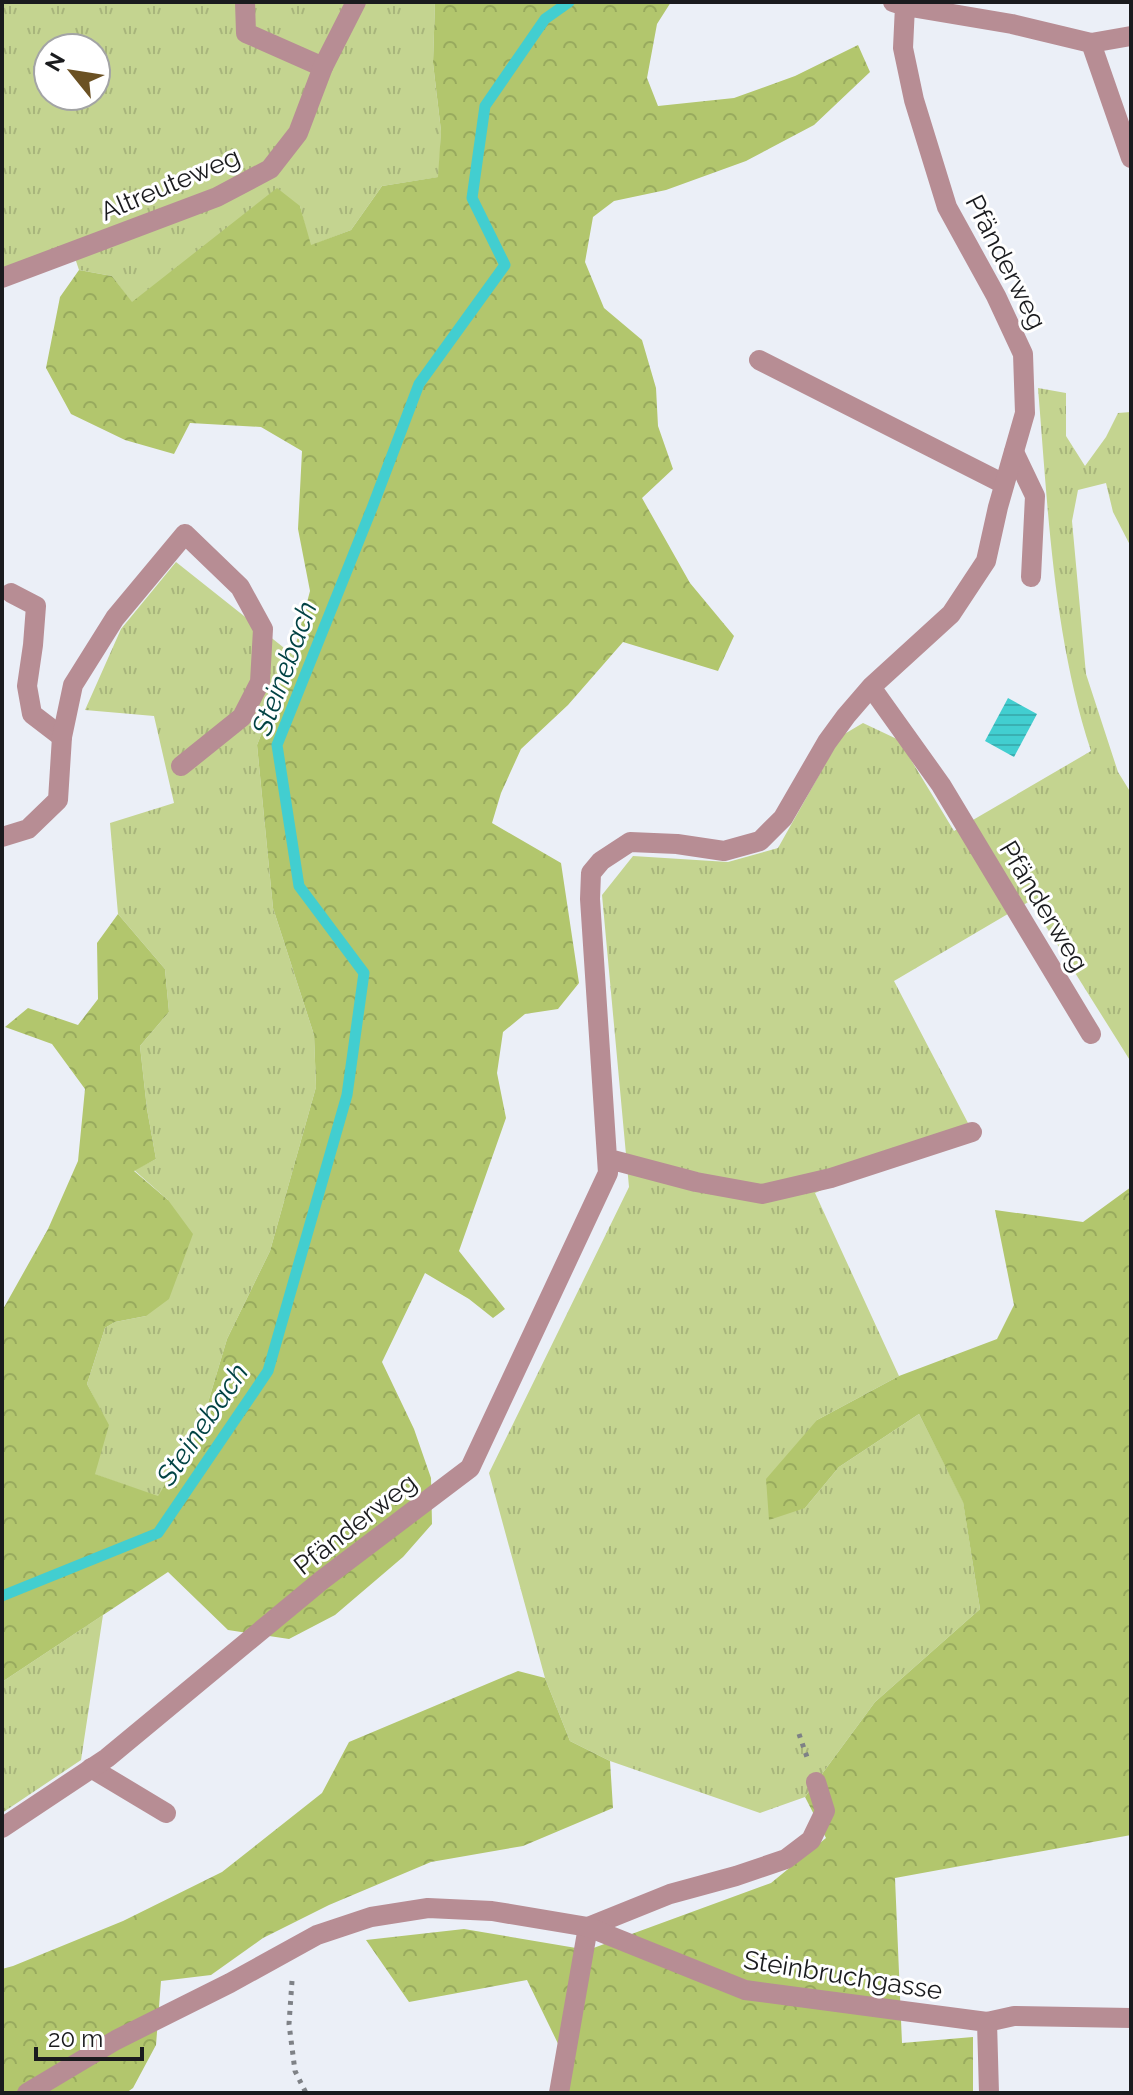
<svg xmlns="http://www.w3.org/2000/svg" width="1133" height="2095" font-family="Raleway,sans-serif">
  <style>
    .grass { fill: url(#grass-tufts); fill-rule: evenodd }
    .forest { fill: url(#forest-crowns) }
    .water { fill: url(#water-rules) }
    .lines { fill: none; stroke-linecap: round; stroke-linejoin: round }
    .stream { stroke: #42ced0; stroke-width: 11 }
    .path { stroke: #7e8186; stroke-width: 5; stroke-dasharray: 4 6; stroke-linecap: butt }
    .lane { stroke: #b78d94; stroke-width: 20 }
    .street { stroke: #b78d94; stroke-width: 20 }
    .labels { text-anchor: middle; stroke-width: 6; stroke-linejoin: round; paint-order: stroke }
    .street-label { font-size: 26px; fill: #1a1b1e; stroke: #fff }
    .water-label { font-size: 28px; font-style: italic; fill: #024344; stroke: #fff }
  </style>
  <defs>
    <pattern id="grass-tufts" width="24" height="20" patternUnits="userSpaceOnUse" patternTransform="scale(2)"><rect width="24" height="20" fill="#c4d490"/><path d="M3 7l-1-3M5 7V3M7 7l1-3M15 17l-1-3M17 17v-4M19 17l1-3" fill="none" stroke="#a8b57c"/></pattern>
    <pattern id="forest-crowns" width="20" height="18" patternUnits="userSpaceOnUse" patternTransform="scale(2)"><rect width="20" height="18" fill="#b2c66d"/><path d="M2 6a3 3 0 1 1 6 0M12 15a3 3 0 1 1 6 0" fill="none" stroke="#98aa5e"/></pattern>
    <pattern id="water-rules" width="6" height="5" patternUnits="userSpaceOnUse" patternTransform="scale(2)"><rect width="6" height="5" fill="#42ced0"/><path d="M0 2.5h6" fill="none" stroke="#39b0b2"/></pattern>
  </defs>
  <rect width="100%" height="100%" fill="#ebeff7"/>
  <path class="grass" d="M2,2H435L433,63L441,131L439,177L382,186L351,230L310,246L300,206L132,303L112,276L79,270L75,258L2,283ZM48,48H96V96H48Z
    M1038,388L1066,393V436L1085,466L1106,437L1118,413L1131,412V547L1113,512L1106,483L1078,490L1072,521L1086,674L1118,772L1131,793V1062L1030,901L894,981L968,1123L815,1193L899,1376L817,1420L805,1508L839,1467L919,1414L963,1501L980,1609L875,1702L805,1797L760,1813L610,1761L570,1741L545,1678L489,1473L629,1187L602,895L633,856L728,862L778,848L841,736L863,723L899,740L954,831L1091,751C1053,635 1048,509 1038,388Z
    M176,562L293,655L257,745L273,908L314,1035L316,1087L270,1251L227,1339L201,1426L158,1497L94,1474L108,1425L87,1384L105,1328L115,1322L146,1316L168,1200L134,1170L156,1159L147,1109L140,1046L169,1012L165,969L118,914L110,823L174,803L154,716L85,710L121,629Z
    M103,1615L81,1760L2,1813V1682Z"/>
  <path class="forest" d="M435,2H671L657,24L647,78L658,106L734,98L795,76L858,45L870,72L814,125L746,161L666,190L614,201L593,217L585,262L604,308L642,340L656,388L658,426L673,469L642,498L690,583L734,636L718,671L623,642L568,705L521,749L501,793L492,823L561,863L579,983L558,1009L525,1014L503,1032L497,1073L506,1118L459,1251L505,1309L493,1318L469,1299L425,1273L382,1362L414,1429L431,1478L432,1524L403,1557L335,1615L289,1639L228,1630L168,1572L2,1682V1311L48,1229L78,1161L85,1089L52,1044L5,1027L28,1008L78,1025L98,999L97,943L118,914L165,969L169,1012L140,1046L147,1109L156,1159L134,1171L168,1200L193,1234L169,1299L146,1316L115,1322L105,1328L87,1384L109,1425L95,1474L158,1496L201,1426L227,1339L270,1251L316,1087L314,1035L273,908L257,745L293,655L310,591L298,529L302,451L261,427L190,423L174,454L125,440L71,414L46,368L60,297L79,270L112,276L132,302L277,188L300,206L311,245L351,230L382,186L438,177L441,131L433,63Z
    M1131,1187V1835L895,1878L902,2043L973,2037V2093H568L566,2060L527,1980L409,2002L366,1940L464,1929L588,1950L771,1883L826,1838L805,1797L875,1702L980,1609L963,1502L919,1414L839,1467L805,1508L769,1520L766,1479L817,1420L899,1376L997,1339L1014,1305L995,1210L1083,1222Z
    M518,1671L545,1678L570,1741L610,1761L613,1808L523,1846L431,1862L329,1905L263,1938L211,1975L161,1981L156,2045L133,2088L126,2093H2V1969L13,1966L123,1921L222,1872L322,1793L349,1742Z"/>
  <path class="water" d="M1008,698L1037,714L1014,757L985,741Z"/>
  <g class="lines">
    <path class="stream" d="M2,1596L158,1533L268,1371L347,1095L364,973L299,886L277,745L372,508L419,384L505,265L472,198L485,106L545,19L569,2"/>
    <path class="path" d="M799,1734L808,1760
      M292,1981L289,2024L295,2071L306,2093"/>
    <path class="lane" d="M245,2L246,33L323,67
      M759,360L1004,484
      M1014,452L1035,496L1031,577
      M11,593L36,606L33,645L27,686L32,714L62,737
      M91,1768L166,1813
      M559,2093L588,1927L670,1894L736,1876L786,1859L811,1840L825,1811L816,1782"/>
    <path class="street" d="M893,2L905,6L1012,24L1091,43L1131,36
      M1091,43L1131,158
      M2,278L217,197L270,169L298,133L323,67L356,2
      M871,687L941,785L1091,1034
      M2,837L28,829L58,800L62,737L73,685L115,618L185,534L240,587L263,629L260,682L242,717L181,766
      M609,1159L696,1182L762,1194L831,1178L972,1132
      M2,1828L107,1758L322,1580L470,1468L608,1173L590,899L591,873L601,861L630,842L677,844L724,851L760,841L783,818L827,742L846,716L871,687L951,614L986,561L998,507L1025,413L1023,354L996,296L947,207L914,100L903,48L905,6
      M987,2022L989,2093
      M27,2093L116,2040L230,1983L317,1935L371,1917L428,1908L492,1911L588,1927L745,1990L987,2022L1014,2016L1131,2018"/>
  </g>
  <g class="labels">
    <g class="street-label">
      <text transform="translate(170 184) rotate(-23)" y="9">Altreuteweg</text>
      <text transform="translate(1006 262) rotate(63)" y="9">Pfänderweg</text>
      <text transform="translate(1044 906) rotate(59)" y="9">Pfänderweg</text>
      <text transform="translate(355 1524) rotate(-38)" y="9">Pfänderweg</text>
      <text transform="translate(843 1975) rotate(9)" y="9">Steinbruchgasse</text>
    </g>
    <g class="water-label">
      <text transform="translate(284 668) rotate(-70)" y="10">Steinebach</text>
      <text transform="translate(202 1424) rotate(-56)" y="10">Steinebach</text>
    </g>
  </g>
  <rect width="1133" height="2095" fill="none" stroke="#1a1b1e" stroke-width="8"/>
  <g transform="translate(72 72) rotate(300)"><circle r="38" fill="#ffffff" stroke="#a3a4a5" stroke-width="2"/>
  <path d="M0-6L14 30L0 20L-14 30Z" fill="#6b5123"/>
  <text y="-12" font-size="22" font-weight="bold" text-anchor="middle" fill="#1a1b1e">N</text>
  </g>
  <path d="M36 2047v12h106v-12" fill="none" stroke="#1a1b1e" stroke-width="4"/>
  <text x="48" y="2047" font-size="24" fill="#1a1b1e" stroke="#ffffff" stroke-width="6" paint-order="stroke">20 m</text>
</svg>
